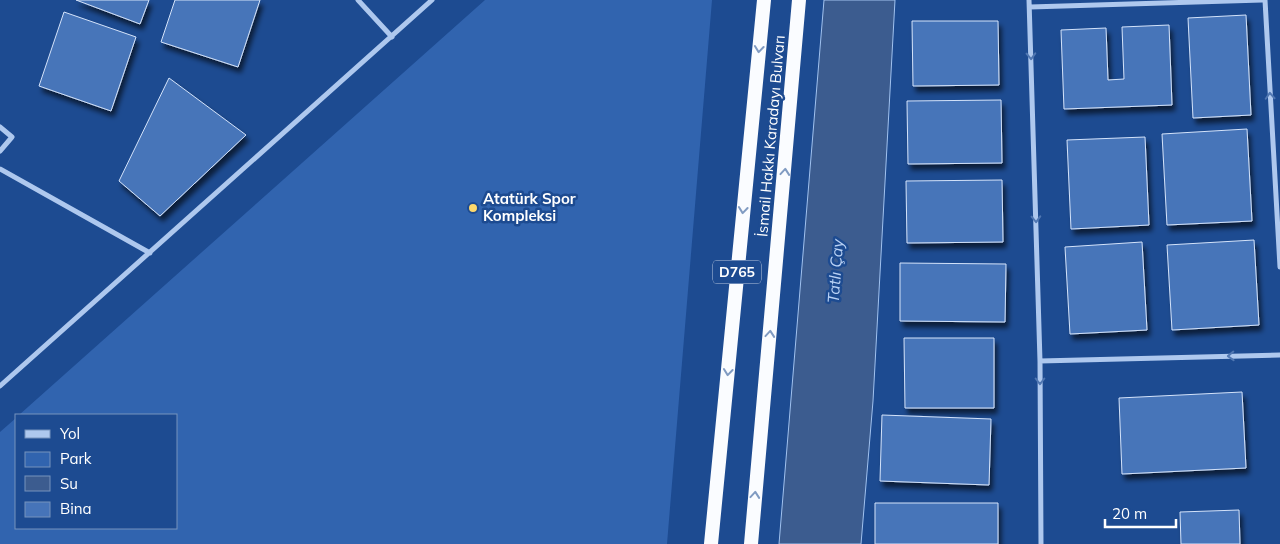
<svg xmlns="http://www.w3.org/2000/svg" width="1280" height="544" font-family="Mulish,sans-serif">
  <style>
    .green { fill: #3164af }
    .water { fill: #3c5c8f; stroke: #a1c2ef }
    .building { fill: #4674b9; stroke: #d4e3fa; filter: url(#shadow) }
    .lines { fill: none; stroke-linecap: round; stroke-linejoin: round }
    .minor { stroke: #aec8ee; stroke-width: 5 }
    .trunk { stroke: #fafcff; stroke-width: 14 }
    .oneway { stroke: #809bc2 }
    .oneway2 { stroke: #5077b2 }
    .poi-dot { fill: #fdd96d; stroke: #1d4b91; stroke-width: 2 }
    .labels { text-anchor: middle; stroke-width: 5; stroke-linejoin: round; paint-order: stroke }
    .shield { fill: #1d4b91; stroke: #bbc9de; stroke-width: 1 }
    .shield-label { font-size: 14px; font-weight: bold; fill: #fff }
    .street-label { font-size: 15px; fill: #fff; stroke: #1d4b91 }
    .poi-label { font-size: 15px; font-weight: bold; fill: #fff; stroke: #1d4b91; text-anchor: start }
    .water-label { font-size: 16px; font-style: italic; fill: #bad2f5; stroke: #1d4b91 }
  </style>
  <defs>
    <filter id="shadow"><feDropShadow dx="3" dy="5.5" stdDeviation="2.5" flood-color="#0009"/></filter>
  </defs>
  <rect width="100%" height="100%" fill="#1d4b91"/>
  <path class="green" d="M485,0H712L667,544H0V432L16,418V528H176V415H19Z"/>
  <path class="water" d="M824,0H895L873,401L861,544H779Z"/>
  <path class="building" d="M76,0H149L140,24Z
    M175,0H260L238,67L161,42Z
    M64,12L136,37L111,111L39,86Z
    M1246,15L1251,115L1193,118L1188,18Z
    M912,21H998L999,85L913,86Z
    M1169,25L1172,105L1064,109L1061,30L1106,28L1108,80L1124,79L1122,27Z
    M169,78L246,135L160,216L119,181Z
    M1001,100L1002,163L908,164L907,101Z
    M1247,129L1252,221L1167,225L1162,134Z
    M1145,137L1149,225L1071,229L1067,140Z
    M1002,180L1003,242L907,243L906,181Z
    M1254,240L1259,325L1172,330L1167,245Z
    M1142,242L1147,330L1070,334L1065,247Z
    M900,263L1006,264L1005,322L900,321Z
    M904,338H994V408H905Z
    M1242,392L1246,468L1122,474L1119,398Z
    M882,415L991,419L989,485L880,481Z
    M875,503H998V544H875Z
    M1239,510L1240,544H1181L1180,512Z"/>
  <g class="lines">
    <path class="minor" d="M358,0L392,37
      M1029,0L1040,361L1041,544
      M1265,0L1280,267
      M1030,7L1262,0
      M0,127L12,137L0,151
      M0,169L150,253
      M1040,361L1280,355
      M0,386L432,0"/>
    <path class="trunk" d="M711,544L764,0
      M751,544L799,0"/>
  </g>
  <defs><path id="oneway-chevron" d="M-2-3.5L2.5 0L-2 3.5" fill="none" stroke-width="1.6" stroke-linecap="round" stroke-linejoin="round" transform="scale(1.25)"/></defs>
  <g class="oneway">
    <use href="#oneway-chevron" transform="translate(759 49) rotate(96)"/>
    <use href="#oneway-chevron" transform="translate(785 172) rotate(-85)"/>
    <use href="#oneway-chevron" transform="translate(743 210) rotate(96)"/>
    <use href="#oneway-chevron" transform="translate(770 334) rotate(-85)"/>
    <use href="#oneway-chevron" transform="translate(728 372) rotate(96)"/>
    <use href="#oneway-chevron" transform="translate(755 495) rotate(-85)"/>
  </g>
  <g class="oneway2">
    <use href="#oneway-chevron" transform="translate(1031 56) rotate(88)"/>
    <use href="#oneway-chevron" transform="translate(1270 96) rotate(-93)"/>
    <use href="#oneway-chevron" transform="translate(1036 219) rotate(88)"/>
    <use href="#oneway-chevron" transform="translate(1231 356) rotate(178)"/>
    <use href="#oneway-chevron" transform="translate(1040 381) rotate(90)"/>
  </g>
  <circle class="poi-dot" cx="473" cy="208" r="5"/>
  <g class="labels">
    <rect class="shield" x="713" y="260.5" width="48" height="23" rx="4"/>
    <g class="shield-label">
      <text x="737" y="277">D765</text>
    </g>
    <g class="street-label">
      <text transform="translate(771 136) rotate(-85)" y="5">İsmail Hakkı Karadayı Bulvarı</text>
    </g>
    <g class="poi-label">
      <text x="483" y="204">Atatürk Spor<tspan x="483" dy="17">Kompleksi</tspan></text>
    </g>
    <g class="water-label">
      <text transform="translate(835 271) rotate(-86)" y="6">Tatlı Çay</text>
    </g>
  </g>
  <rect x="15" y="414" width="162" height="115" fill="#1d4b91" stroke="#7793bd"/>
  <rect x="25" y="430" width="25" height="8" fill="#aec8ee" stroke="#7793bd"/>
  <text x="60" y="439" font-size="15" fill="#ffffff">Yol</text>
  <rect x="25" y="452" width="25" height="15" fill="#3164af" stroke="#7793bd"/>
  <text x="60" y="464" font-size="15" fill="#ffffff">Park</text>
  <rect x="25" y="476" width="25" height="15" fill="#3c5c8f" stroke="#7793bd"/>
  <text x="60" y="489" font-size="15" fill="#ffffff">Su</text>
  <rect x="25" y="502" width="25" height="15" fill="#4674b9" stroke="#7793bd"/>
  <text x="60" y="514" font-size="15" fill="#ffffff">Bina</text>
  <path d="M1105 519v8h71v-8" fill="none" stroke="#ffffff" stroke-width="2.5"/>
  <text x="1112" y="519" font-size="15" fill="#ffffff" stroke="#1d4b91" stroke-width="4" paint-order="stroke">20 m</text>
</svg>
